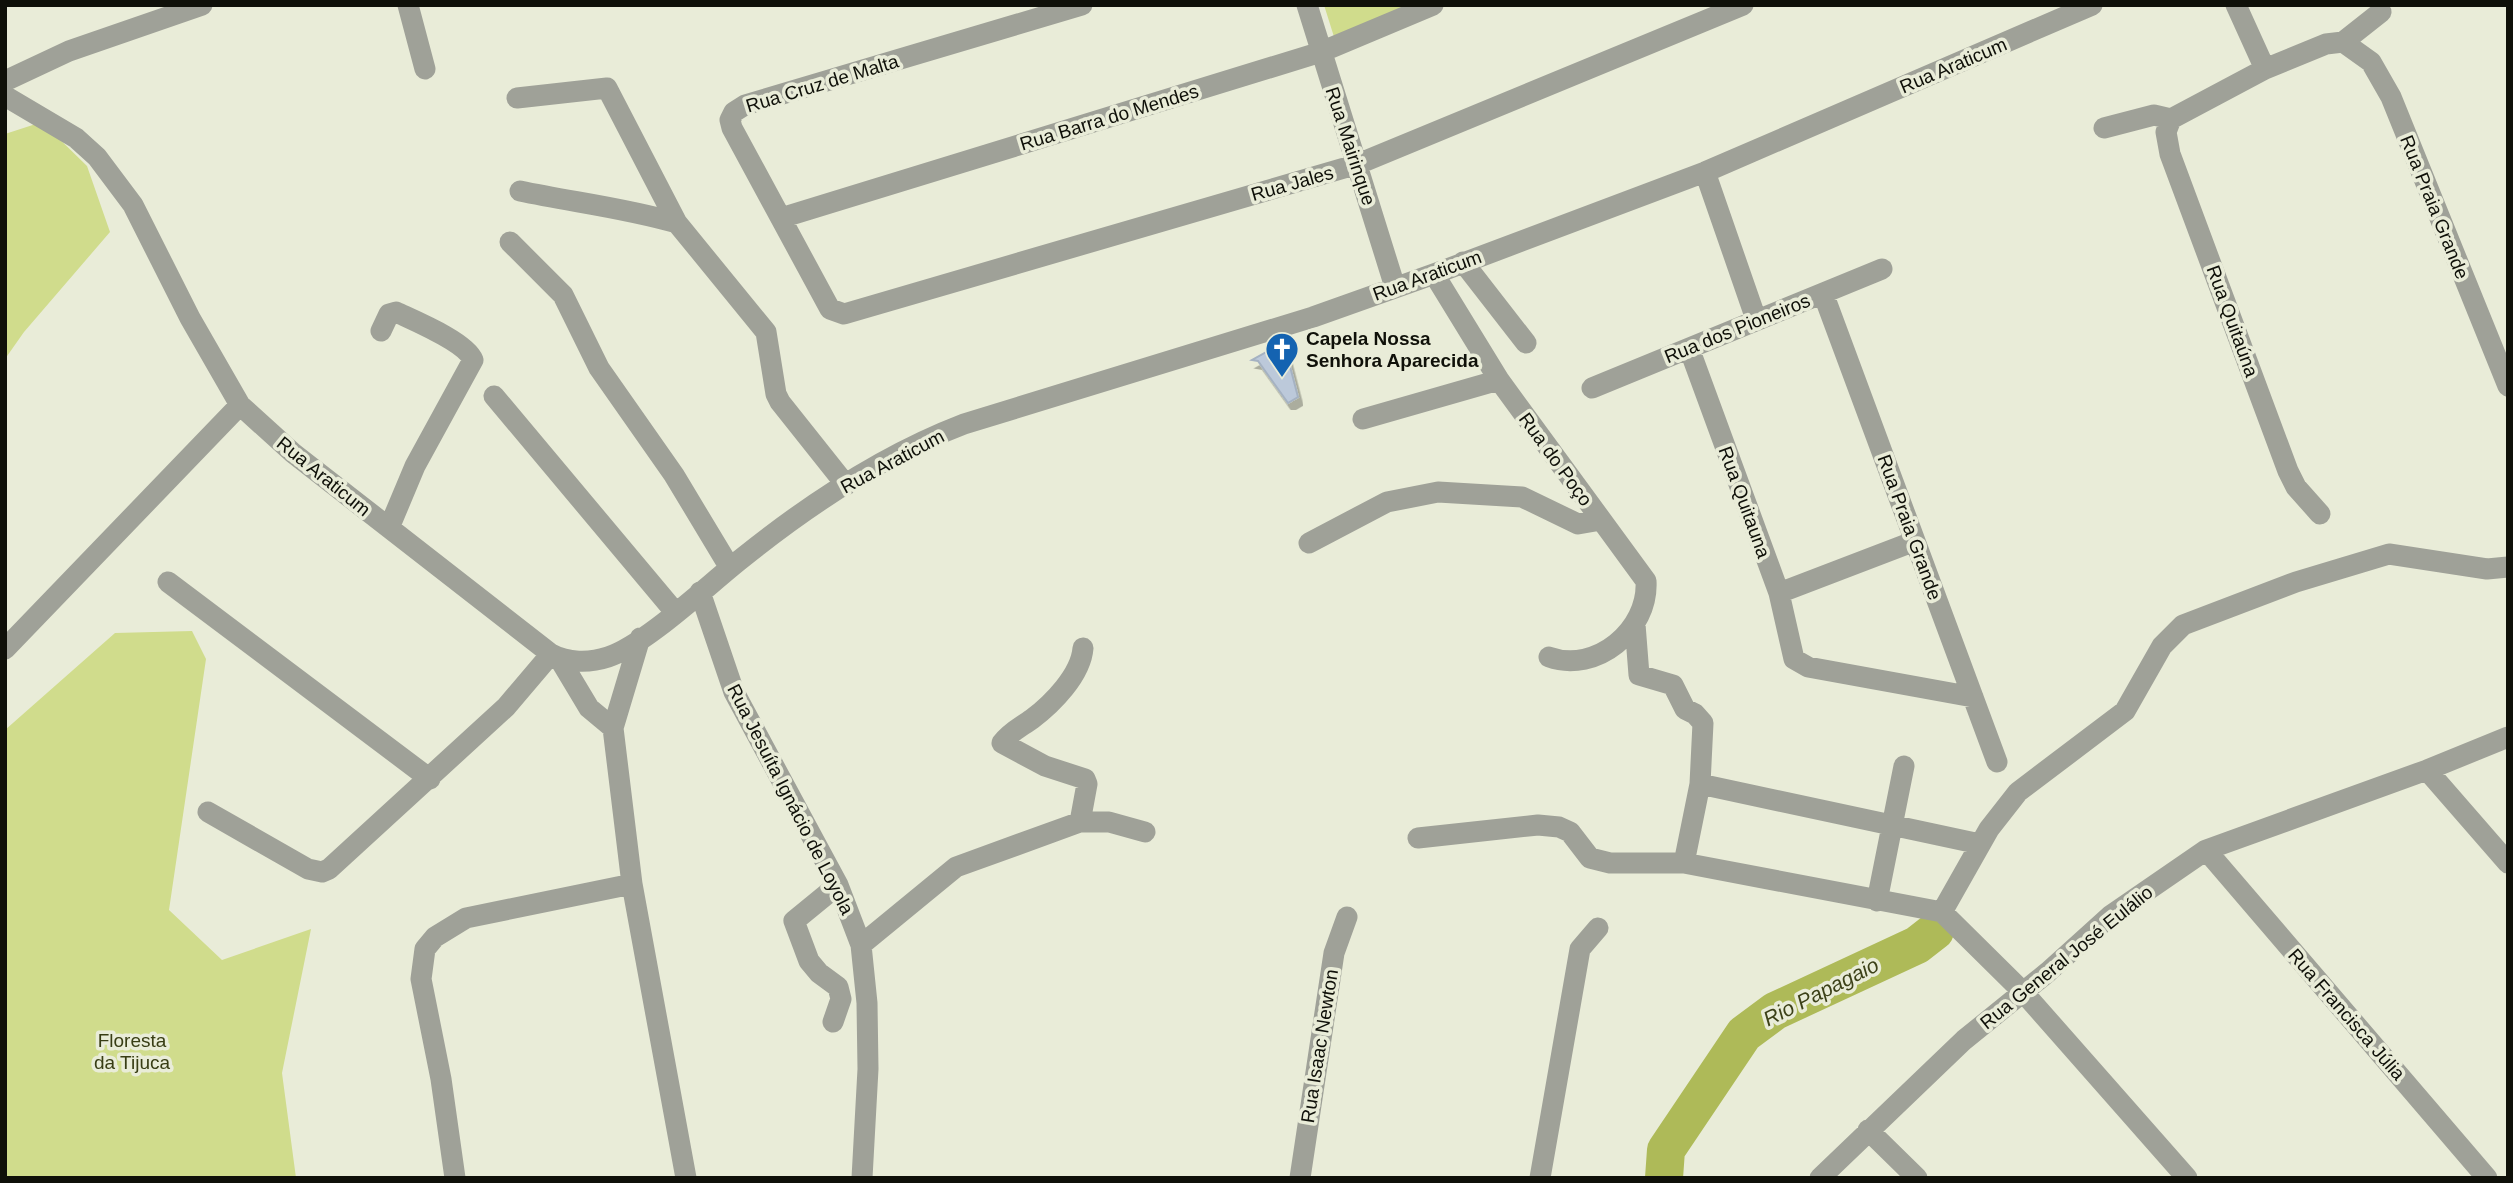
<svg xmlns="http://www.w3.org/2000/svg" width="2513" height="1183" font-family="Arial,sans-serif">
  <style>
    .green { fill: #d0dc8c }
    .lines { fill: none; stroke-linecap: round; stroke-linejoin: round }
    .river { stroke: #aeba58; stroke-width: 38 }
    .building { fill: #bcc9da; stroke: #a5b2c2; stroke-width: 2; filter: url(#shadow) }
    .minor { stroke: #9fa198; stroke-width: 21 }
    .labels { text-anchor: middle; stroke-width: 7; stroke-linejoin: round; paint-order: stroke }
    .street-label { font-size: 19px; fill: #0f1009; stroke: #e9ecd8 }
    .poi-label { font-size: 19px; font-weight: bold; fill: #0f1009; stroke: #e9ecd8; text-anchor: start }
    .park-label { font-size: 19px; fill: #383d14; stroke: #e9ecd8 }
    .water-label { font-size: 21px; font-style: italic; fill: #3c4118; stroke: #e9ecd8 }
  </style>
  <defs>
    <filter id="shadow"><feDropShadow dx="4.5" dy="8" stdDeviation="0" flood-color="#0004"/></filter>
  </defs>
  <rect width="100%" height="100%" fill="#e9ecd8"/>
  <path class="green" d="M1324,5H1418L1335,40Z
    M42,122L87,166L110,232L24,332L5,359V134Z
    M192,631L206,659L169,910L222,960L311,929L282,1073L296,1178H5V730L115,633Z"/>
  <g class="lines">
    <path class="river" d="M1664,1178L1666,1150L1744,1034L1775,1011L1917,945L1935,931"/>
  </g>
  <path class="building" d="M1288,340L1291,345L1286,351L1298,397L1288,403L1258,361L1252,360Z"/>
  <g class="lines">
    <path class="minor" d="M408,5L425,69
      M1082,5L745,105L734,112L730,120L732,128L830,309L844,314L1358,164L1743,5
      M1307,5L1395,287
      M2236,5L2265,69
      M2343,42L2371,62L2391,97L2508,386
      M5,81L69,51L202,5
      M5,96L76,138L97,157L133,205L190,318L240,405L293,453L551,654C567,663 590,663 608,657C645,645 708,585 741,559C808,505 883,455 964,424L1313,317L1434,274L1705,172L2092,5
      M517,98L607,88L677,223L766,332L776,394L780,402L846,485
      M2171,119L2166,132L2170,154L2288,471L2296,487L2320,514
      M2104,128L2154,115L2171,119L2265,69L2326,44L2343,42L2381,12
      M1705,172L1756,319
      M520,191C572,202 626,208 677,223
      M781,218L1321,52L1433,5
      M510,242L563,295L599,368L674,475L730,568
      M1463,262L1526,343
      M1434,274L1499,380L1646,581C1649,630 1596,674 1549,657
      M1823,293L1997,762
      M381,331L389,314L396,312C415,321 466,342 473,360L415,466L389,528
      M1689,348L1779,593L1794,659L1808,667L1973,697
      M1592,388L1882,269
      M494,396L675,612
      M1363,419L1499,380
      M1309,543L1387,502L1438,492L1522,497L1578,524L1601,520
      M168,582L430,779
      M700,592L734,692L838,885L861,945L867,1003L868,1069L862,1178
      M1779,593L1915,541
      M1635,624L1639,675L1673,685L1685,709L1695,714L1703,723L1700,784L1684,863
      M640,638L613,728L632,884L686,1178
      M5,649L240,405
      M559,658L589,708L613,728
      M2427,770L2508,863
      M1700,784L1980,844
      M208,812L308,869L322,872L329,869L506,707L551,654
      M1080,822L1087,784L1085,779L1045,766L1002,743C1010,732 1021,727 1032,719C1052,704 1081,675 1083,648
      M1418,838L1538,825L1559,827L1570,832L1590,858L1610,863H1684L1942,912L2024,993L2187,1178
      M2206,850L2487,1178
      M1877,901L1904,766
      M1942,912L1989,829L2018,792L2125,711L2162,646L2183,625L2296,582L2389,554L2487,569L2508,567
      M861,945L956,867L1080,822H1109L1145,832
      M833,1022L841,999L838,987L819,973L809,961L794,921L838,885
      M1868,1130L1917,1178
      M455,1178L441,1079L421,979L425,949L435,937L466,918L632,884
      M1300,1178L1334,953L1347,917
      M1540,1178L1580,949L1598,928
      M1820,1178L1964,1040L2048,972L2110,916L2206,850L2427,770L2508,737"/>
  </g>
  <defs>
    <symbol id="church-pin" viewBox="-11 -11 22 30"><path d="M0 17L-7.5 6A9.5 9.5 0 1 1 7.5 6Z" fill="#1463b1" stroke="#e9ecd8"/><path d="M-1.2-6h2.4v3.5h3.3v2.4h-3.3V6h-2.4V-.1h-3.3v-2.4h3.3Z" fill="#fff"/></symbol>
  </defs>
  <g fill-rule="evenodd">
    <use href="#church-pin" x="1263" y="330" width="38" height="52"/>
  </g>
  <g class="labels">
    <g class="street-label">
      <text transform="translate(1953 65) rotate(-23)" y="7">Rua Araticum</text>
      <text transform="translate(822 83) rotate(-17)" y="7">Rua Cruz de Malta</text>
      <text transform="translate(1109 117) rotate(-17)" y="7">Rua Barra do Mendes</text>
      <text transform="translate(1351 146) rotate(72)" y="7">Rua Mairinque</text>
      <text transform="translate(1292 183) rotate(-16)" y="7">Rua Jales</text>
      <text transform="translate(2435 207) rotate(68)" y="7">Rua Praia Grande</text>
      <text transform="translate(1427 275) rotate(-20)" y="7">Rua Araticum</text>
      <text transform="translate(2233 321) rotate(70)" y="7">Rua Quitaúna</text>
      <text transform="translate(1737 328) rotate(-22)" y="7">Rua dos Pioneiros</text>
      <text transform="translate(1556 459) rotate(54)" y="7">Rua do Poço</text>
      <text transform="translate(892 461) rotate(-28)" y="7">Rua Araticum</text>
      <text transform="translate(324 476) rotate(39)" y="7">Rua Araticum</text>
      <text transform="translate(1745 502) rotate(70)" y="7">Rua Quitauna</text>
      <text transform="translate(1910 527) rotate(70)" y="7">Rua Praia Grande</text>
      <text transform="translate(791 799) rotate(63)" y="7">Rua Jesuíta Ignácio de Loyola</text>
      <text transform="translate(2066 957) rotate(-39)" y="7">Rua General José Eulálio</text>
      <text transform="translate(2347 1014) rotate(49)" y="7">Rua Francisca Júlia</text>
      <text transform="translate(1319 1046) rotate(-81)" y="7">Rua Isaac Newton</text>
    </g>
    <g class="poi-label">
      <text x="1306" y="345">Capela Nossa<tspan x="1306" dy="22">Senhora Aparecida</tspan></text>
    </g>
    <g class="park-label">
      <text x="132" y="1047">Floresta<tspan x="132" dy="22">da Tijuca</tspan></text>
    </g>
    <g class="water-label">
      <text transform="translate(1821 992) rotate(-27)" y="7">Rio Papagaio</text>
    </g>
  </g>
  <rect width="2513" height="1183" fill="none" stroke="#0f1009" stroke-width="14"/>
</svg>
